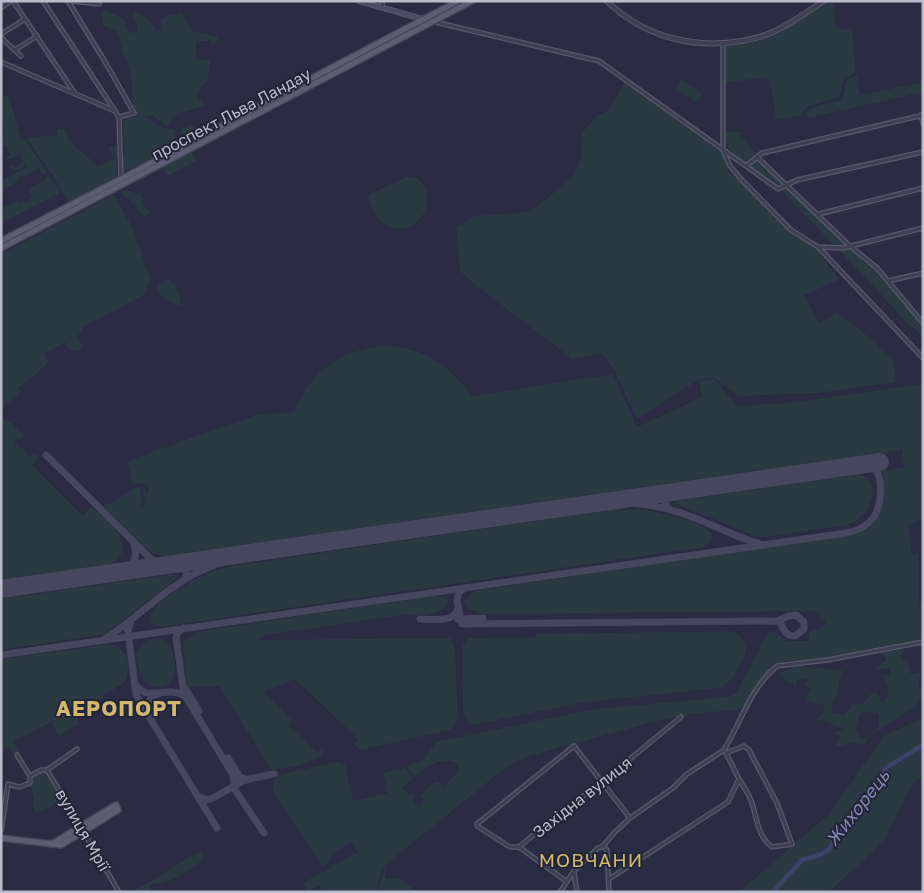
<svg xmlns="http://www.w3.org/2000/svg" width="924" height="893" font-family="'Golos Text',sans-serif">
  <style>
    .green { fill: #2b3943; fill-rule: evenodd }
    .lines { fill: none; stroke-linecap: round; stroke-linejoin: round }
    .river { stroke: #3e4268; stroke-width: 4.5 }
    .taxiway { stroke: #44475e; stroke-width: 7 }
    .runway { stroke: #44475e; stroke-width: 18 }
    .minor-casing { stroke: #585a6c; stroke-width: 5.5 }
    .tertiary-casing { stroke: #585a6c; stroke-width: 6 }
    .secondary-casing { stroke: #585a6c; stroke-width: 6 }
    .primary-casing { stroke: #444658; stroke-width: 8 }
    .minor { stroke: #3d3f52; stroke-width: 3 }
    .tertiary { stroke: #3d3f52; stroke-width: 4 }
    .secondary { stroke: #4b4d65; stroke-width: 4 }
    .primary { stroke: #5b5e72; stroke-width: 5 }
    .labels { text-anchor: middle; stroke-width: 4; stroke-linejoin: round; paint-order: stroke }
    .street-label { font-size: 16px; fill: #babccc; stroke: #222437 }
    .water-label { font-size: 18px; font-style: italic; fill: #8489b1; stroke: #222437 }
    .quarter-label { font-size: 19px; letter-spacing: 1px; fill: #d1b870; stroke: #222437 }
    .district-label { font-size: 21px; font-weight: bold; letter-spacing: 1px; fill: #d1b870; stroke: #222437 }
  </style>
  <rect width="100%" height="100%" fill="#292c42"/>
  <path class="green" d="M830,1H833L836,26L839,29L852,28L855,73L844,79L839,97L806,107L802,115L776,120L770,82L766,77L724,83V47L771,37Z
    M105,10L124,19L129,32L136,33L138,26L133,16L136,12L142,14L158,31L161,27V20L168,15L182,12L192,31L218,37L215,45L211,44L210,41H196V60H210L208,80C202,86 197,88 197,97L206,106L178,113L174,115L167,127L153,115L147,116L146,117C157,125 162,129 175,130L174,144L169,150L124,172L121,171V156L125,155L123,120L138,115C129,101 134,91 131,77C127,61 120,46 116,30L103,26L102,14Z
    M857,76L860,95L923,82V92L808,118L806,112L814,107L842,100L847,79Z
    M682,80L702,93L699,101L696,102L677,89L680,81Z
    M624,83L722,153L728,171L744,185L789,232L817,250L839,280L804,295L819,323L837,313L866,335L893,359L896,382L818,393L739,396L713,377L698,380L637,419L614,369L602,353L572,359L472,282L460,271L457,227L474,216L530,212L574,176L581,158L582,133L595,117L610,109Z
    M1,95L9,96L21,139H25L47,172L43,175L39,169L20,177L18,182L1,191V181L25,168L27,164L26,162L23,168L13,172L10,166L13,165L14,168L24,162L20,155L9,159L8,162L6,157L11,155L6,145L1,147V136H4Z
    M190,124L198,130L199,134L181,145L179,143L181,129Z
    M57,129H65L69,141L98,166L114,159L108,148L112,146L119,147V156L116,158L117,176L101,185L97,189L69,204L52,174L26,138L57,135Z
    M727,131L741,132L739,136L746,138L755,156L775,172L861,258L865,264H869C889,283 903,305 923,324V337L906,322L875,288L777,186L734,155L728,147L725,137Z
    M190,153L194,154L196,161L169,175L166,174L163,170L164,166Z
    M48,174L60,193L1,223V206L3,208L17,201L19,204L33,198L29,188L44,181Z
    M409,176C418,177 421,180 425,189C436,218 401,243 380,220C374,214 371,205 368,196L372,193Z
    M123,191H131L141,195L144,199L142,203L150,212L147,215L142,216L129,199L121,194Z
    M114,195L134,231L150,279L144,295L82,327V331L77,337V339L84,345L79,350H71L66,347V342L43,354L48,361C39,374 28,378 18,389L21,391L1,410V254Z
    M169,278L179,292L181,306C170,303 154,297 159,284H164L165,280Z
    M381,346C428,348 443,361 473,396L613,374L637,427L702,397L699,381L714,379L737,406L779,403L782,404L923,384V519L908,524L912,555L919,554V603L923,604V639L828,657L773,663L747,703L742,708L734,710L691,714L653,722L529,756L516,762L499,773L384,866L375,892H322L319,885L311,891L307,892L303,883L358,852L351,842L331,855L330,862L322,867L274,792V780L279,775L337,762L345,765L353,801L387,793L383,773L405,768L412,776L413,779L402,788L408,794L412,793L415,797L412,799L419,806L424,802L420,796L421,794L435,782H439L443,786L458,773V764C442,755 427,767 415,777L408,769V766L424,760L436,742L594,709L729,697L736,693L769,631H773L788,641H809L810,630L819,629L826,623L815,612L810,611L482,614C475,611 466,609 465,601L475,591L851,534C881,519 885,502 882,471L904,467L902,450L879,453L165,556L153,554L148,550L104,507C107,503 110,504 115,501C124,496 129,489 140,487L142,506H145L143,488H145L146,492L149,491V488L144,484L132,483L127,461L259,414L294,412C298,406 299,400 303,394C320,365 349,350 381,346Z
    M1,418L11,423L24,436L14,442L16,445L18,444L20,448H23L28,456L36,454L38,459L32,465L83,516L92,507C104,519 127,533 122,552C119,559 114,563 107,565L1,580Z
    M855,475C858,475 863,475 866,477C880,487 870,510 859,518C854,523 848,525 841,526L766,537H758L674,503L675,501Z
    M617,509V511C638,508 656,510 676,519L677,517L707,528L706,530L710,532C713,539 710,542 704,547L161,627L156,626L151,621C149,607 167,598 177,590L179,591L191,581L208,573L232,566Z
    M174,574L177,576L175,579L105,634L1,650V599Z
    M434,596L443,597L449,602L443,610L432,614L402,615L267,635L255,640L450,638L455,649L458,719L450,730L360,750L354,744L358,739L295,679L264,692L293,720L289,726L317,752L322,749L323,752C317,764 286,768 272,770L219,686H188L183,650L184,642L187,637L192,636V634L195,632Z
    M732,631C741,635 746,642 746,652C739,665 734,683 719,688L585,702L473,725L469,723L463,714L462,648L467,638L536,637V634Z
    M160,638C174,647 173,653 176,670L174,672V676L172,678V681H169V684C159,688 152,688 144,681L142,675L140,674L137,653L145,641Z
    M111,644C130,651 131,664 125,682H122V684L108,693H103V698C96,702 91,703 85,706L89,712L77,719L79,724L59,736L51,722L13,742L24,761L19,763L9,747L1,751V659Z
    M904,649L901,657L902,660L907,661L911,674L920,673L919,685L923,692V697L915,706L867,738L866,744L851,743L835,747L840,737L834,733L844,728L816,719L824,712V705L806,700L810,689L804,685L808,678L797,680L796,687L778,674L796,666L842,670L837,694L832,706V713L845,715L852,705L864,703L872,693H878L881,703L887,698L888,686L882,676L890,674V668L874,670L886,660L882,652ZM861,712L878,713L879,728L862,740L855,728Z
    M923,718V778L914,781L884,841L829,892H739L828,815L884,736Z
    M43,771L62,800L42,811L34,813V799L30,783L32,782L31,776Z
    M200,851L204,856L203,860C193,867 165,888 154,883L149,886L151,890L147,892H132Z
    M385,869L386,878L399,879L418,892H376Z"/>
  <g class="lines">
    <path class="river" d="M773,892L802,860L820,855L829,849L887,767L923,745"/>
    <path class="taxiway" d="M46,455L152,560L165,566
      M596,503C626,501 655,504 684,514C709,523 734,536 760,544
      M670,510C662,504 665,497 673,492
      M177,564C184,565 187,571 186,578L183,581
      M125,572C134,564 138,556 134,544
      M465,588L459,592L457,600L462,624L777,621L780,622C784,630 785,636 795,636L804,629V622L796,615L789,616L777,621
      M420,619C433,619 454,623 458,609
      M458,619L483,618
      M131,621L128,631L136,695L146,711
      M183,628L178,632L176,638L184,694L233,775L235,790L264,833
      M106,638C130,623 151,602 175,586C201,567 230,559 261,552
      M1,655L846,533C856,531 867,526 873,518C881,508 884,479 875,469C871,465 866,465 860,465
      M136,685C146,703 172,684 185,697
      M185,688L199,711
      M160,693C150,696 145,704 148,715L217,828
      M228,758L240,777L247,780
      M244,780L274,774
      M200,797L206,800L211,799L243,781"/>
    <path class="runway" d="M1,589L880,462"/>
    <defs>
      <path id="minor" d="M13,1L74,92
        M43,1L119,117L121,179
        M68,1L107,65L134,113L119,117
        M70,1L99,4
        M382,1L383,8
        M1,8L11,1
        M435,22L599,61L778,189L797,180L923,152
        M1,34L25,19
        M1,37C9,46 13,48 21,56
        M723,44V150L730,166L740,178L791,230L818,247L923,358
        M15,50L37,36
        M1,62L115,111
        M921,115L923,124
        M757,157L850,246L877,268L923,323
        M746,166L762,153L923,115
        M819,214L923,188
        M818,247L843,248L923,228
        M888,281L923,273
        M724,750C741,722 751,687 777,666L827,660L923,642
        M726,753L744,746L749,750L777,803L792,844L772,847C757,836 757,817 751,800C748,793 743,786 739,779
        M17,755L30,776
        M47,770L119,892
        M630,818L574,746L477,824V826L510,847H519L549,822L602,782L681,717
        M1,831L8,784L19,787L30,783V776L41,770H47L77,749
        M603,846L607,850L609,892
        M519,847L566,881
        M574,872L577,892
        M609,879L728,802L739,779L726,753
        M560,892L574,871L598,848L603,846L615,832L630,818L673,788L687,774L724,750"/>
      <path id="tertiary" d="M607,1C644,37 692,49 742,41C750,39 759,38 768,34C787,27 806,12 824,1"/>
      <path id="secondary" d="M359,1L422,19"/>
      <path id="primary" d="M1,241L121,179L458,1
        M1,248L472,1
        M1,838L61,845L118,810L116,805L52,844"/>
    </defs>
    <use href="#minor" class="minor-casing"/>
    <use href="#tertiary" class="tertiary-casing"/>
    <use href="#secondary" class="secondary-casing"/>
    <use href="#primary" class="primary-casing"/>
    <use href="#minor" class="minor"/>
    <use href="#tertiary" class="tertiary"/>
    <use href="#secondary" class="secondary"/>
    <use href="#primary" class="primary"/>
  </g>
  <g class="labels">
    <g class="street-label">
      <text transform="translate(231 114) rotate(-28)" y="6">проспект Льва Ландау</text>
      <text transform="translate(582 797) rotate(-38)" y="6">Західна вулиця</text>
      <text transform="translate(83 830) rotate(60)" y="6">вулиця Мрії</text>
    </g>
    <g class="water-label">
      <text transform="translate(858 808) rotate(-52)" y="6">Жихорець</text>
    </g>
    <g class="quarter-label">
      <text x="591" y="867">МОВЧАНИ</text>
    </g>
    <g class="district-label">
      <text x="119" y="716">АЕРОПОРТ</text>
    </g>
  </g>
  <rect width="924" height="893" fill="none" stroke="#babccc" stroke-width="5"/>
</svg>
